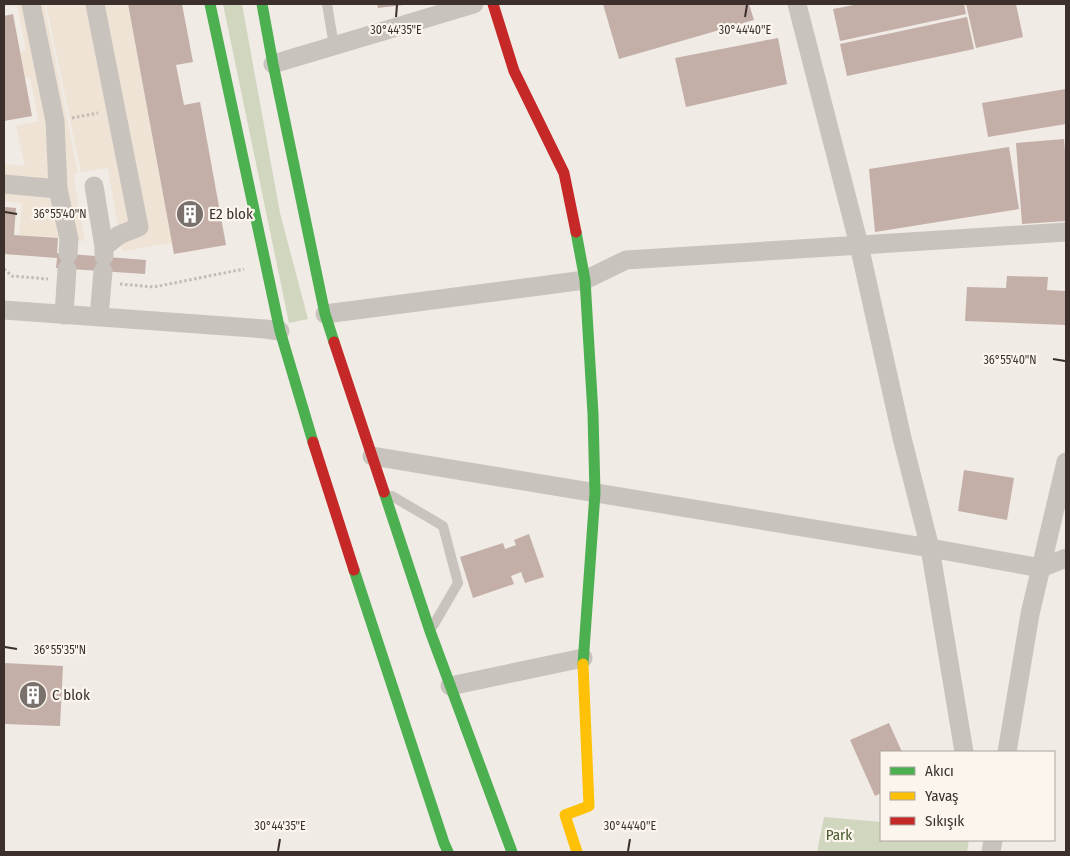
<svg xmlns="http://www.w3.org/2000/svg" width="1070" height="856" font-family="'Fira Sans Condensed',sans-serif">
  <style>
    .green { fill: #d1d6bf }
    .plaza { fill: #eee3d5 }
    .building { fill: #c3afa7 }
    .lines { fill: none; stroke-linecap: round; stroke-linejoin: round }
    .path { stroke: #c2bbb6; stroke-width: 3; stroke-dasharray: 2.5 2.5; stroke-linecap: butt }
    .lane { stroke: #c9c3be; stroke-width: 10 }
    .street { stroke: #c9c3be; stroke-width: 19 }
    .fast { stroke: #4caf50; stroke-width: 11 }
    .slow { stroke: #ffc107; stroke-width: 11 }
    .jam { stroke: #c62828; stroke-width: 11 }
    .ticks { fill: none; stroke: #3b302b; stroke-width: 2 }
    .labels { text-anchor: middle; stroke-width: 4.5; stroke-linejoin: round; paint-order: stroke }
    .poi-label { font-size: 15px; fill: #3b302b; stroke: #fbf5ee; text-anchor: start }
    .park-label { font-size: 15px; fill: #4a5a2e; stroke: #fbf5ee }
    .ticks-label { font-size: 12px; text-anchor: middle; fill: #3b302b; stroke: #fbf5ee; stroke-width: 4.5; stroke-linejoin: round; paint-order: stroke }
  </style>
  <rect width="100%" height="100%" fill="#f0ebe5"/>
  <path class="green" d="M223,4H242L280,213L308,319L289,323Z
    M824,817L881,822V840H969L967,852H817Z"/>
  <path class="plaza" d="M4,4H44L78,173L73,174L85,241L19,235L22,203L4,201V164L25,166L16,126L39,121L30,77L24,78L20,52L26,50L17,5L4,7Z
    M46,4H128L172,243L122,251L108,168L81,172Z"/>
  <path class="building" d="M128,4H182L193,62L176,65L184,105L200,102L226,245L174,254Z
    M377,4H404V5L378,8Z
    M603,4H749L754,20L619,59Z
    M859,4H964L966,14L840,41L833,9Z
    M966,4H1016L1023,37L976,48Z
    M13,14L32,116L4,121V16Z
    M967,17L974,49L847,76L840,44Z
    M778,38L787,84L686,107L675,58Z
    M1066,89V124L988,137L982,103Z
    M1064,139L1066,163V221L1022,224L1016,143Z
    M1009,147L1019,209L875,232L869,169Z
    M4,207L16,208L14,235L58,238L57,253L146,260L145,274L56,268L57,258L4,254Z
    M1007,276L1048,277L1047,290L1066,291V325L965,321L967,287L1006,288Z
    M964,470L1014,478L1007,520L958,511Z
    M529,534L544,577L525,583L521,572L511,576L514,584L473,598L460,557L503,543L505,549L516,545L514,540Z
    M4,663L63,666L60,726L4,724Z
    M889,723L902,752H881V793L875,796L850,740Z"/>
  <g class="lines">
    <path class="path" d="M72,118L98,113
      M4,269L12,276L48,279
      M120,284L154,287L244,269"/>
    <path class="lane" d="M327,4L334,46
      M392,496L443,526L458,583L433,626"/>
    <path class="street" d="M31,4L55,121L58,189L69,239L68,254
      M95,4L139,227L119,235L104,247
      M797,4L859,245L902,438L930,548L964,752
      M273,64L474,4
      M4,184L58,189
      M94,186L104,247V256
      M4,310L265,329L280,331
      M325,314L585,280L626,260L1066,232
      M64,315L67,269
      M99,317L103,271
      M372,456L930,548L1041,568L1066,558
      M450,686L583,658
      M1007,752L1030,614L1066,462
      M991,852L993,840"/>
    <path class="fast" d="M210,4L280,331L313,442
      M262,4L273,64L325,314L334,342
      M576,232L585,280L593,414L595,493L583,664
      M384,492L430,631L512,852
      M354,570L444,843L448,852"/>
    <path class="slow" d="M577,852L565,815L589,806L583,664"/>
    <path class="jam" d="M493,4L514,71L564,173L576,232
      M334,342L384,492
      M313,442L354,570"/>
  </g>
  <path class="ticks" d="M396,17L397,5M745,17L747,5M5,212L17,214M1053,359L1065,361M5,647L17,649M278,851L280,839M628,851L630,839"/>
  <defs>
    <symbol id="building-disc" viewBox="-11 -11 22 22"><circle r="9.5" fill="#7a716c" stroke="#fbf5ee"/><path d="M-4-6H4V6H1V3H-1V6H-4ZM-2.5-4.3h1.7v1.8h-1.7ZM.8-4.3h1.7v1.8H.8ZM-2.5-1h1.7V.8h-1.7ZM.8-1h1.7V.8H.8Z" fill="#fff"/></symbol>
  </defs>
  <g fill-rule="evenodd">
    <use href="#building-disc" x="174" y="198" width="32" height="32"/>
    <use href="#building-disc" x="17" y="679" width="32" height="32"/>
  </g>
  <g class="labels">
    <g class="poi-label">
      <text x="209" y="219">E2 blok</text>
      <text x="52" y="700">C blok</text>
    </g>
    <g class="park-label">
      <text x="839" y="840">Park</text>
    </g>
  </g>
  <g class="ticks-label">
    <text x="396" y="34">30°44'35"E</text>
    <text x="745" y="34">30°44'40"E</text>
    <text x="60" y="218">36°55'40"N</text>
    <text x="1010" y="364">36°55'40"N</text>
    <text x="60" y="654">36°55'35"N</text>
    <text x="280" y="830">30°44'35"E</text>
    <text x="630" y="830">30°44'40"E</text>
  </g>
  <rect width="1070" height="856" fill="none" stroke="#3b302b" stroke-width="10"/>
  <rect x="880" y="751" width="175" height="90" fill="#fbf5ee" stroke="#aea6a0"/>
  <rect x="890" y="767" width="25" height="8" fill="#4caf50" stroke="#aea6a0"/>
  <text x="925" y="776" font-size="15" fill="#3b302b">Akıcı</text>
  <rect x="890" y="792" width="25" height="8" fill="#ffc107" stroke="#aea6a0"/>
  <text x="925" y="801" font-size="15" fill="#3b302b">Yavaş</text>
  <rect x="890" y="817" width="25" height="8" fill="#c62828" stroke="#aea6a0"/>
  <text x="925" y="826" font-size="15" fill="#3b302b">Sıkışık</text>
</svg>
